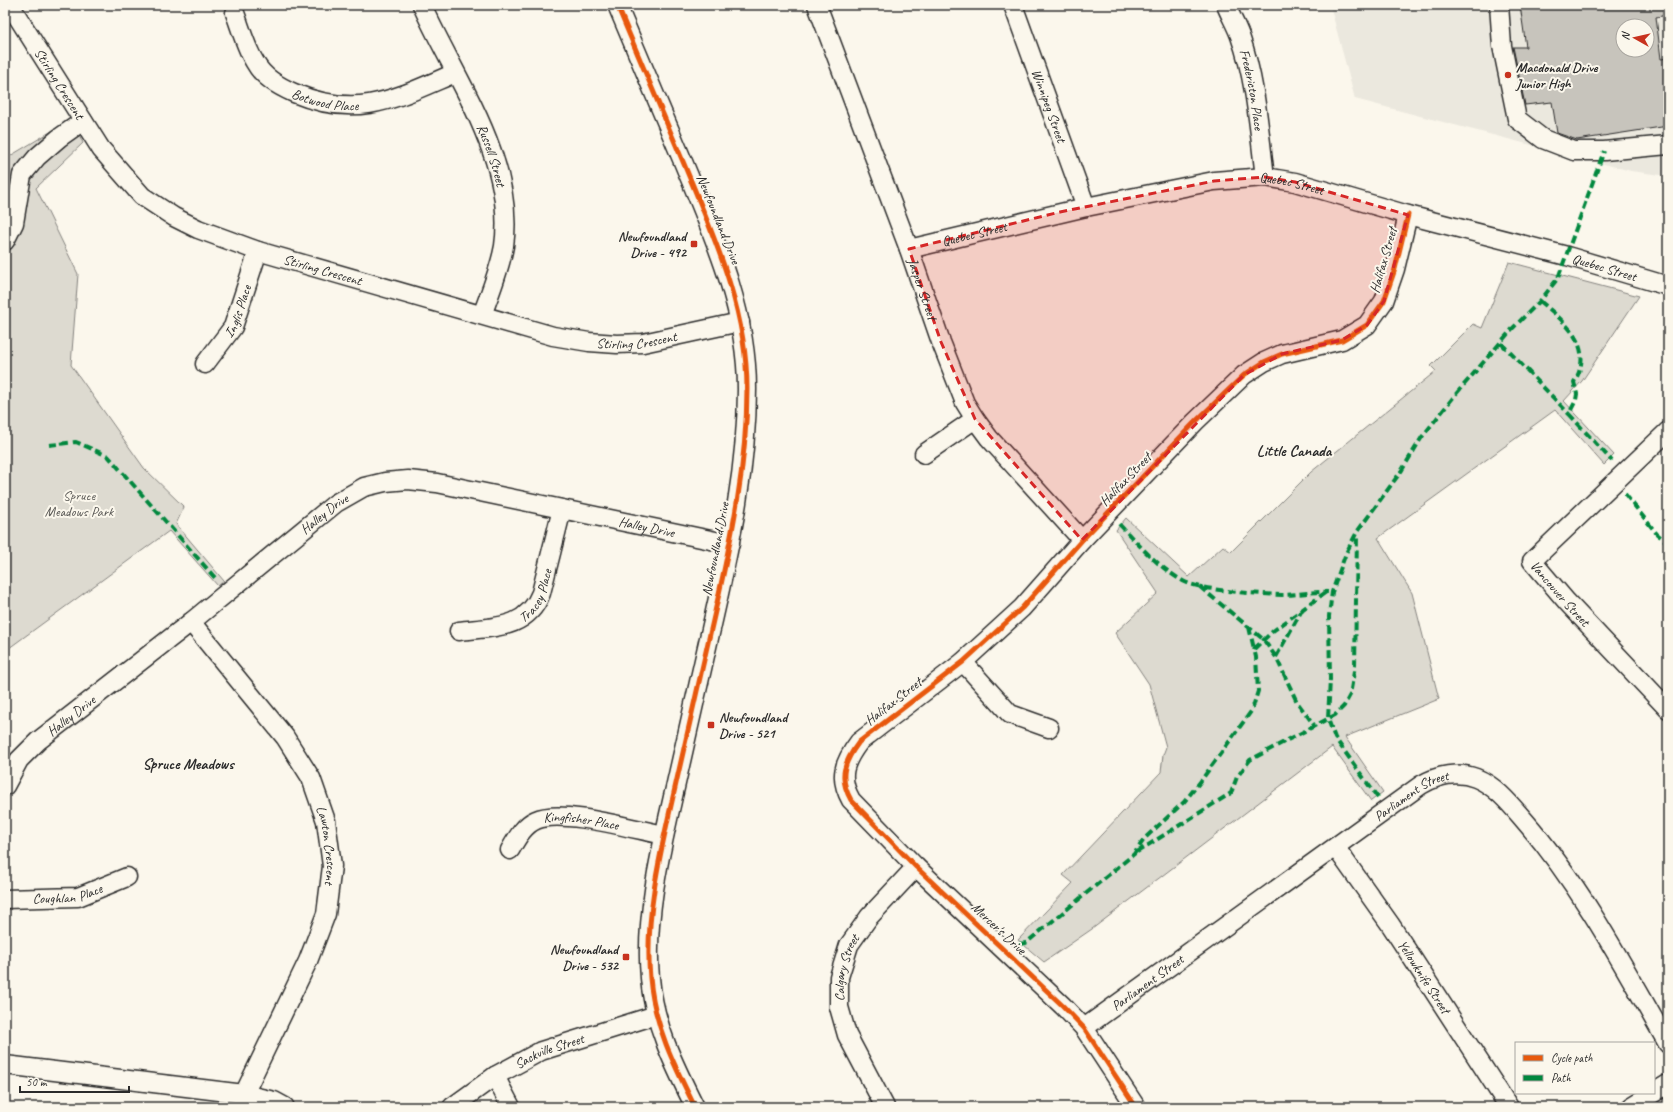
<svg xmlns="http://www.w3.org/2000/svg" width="1673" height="1112" font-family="Caveat,sans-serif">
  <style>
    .built { fill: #ebe8de; fill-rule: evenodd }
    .green { fill: #dddad0; stroke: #84827e }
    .building { fill: #c7c4bc; stroke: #2b2b2b; fill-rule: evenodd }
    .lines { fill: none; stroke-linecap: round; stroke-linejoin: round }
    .minor-casing { stroke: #2b2b2b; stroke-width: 21 }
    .minor { stroke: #fbf7ec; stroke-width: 18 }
    .quiet { stroke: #00873e; stroke-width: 4; stroke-dasharray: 8 4; stroke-linecap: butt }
    .cycleway-casing { stroke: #fbf7ec; stroke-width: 8 }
    .cycleway { stroke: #e8590c; stroke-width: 5 }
    .marked { fill: #d62828; fill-opacity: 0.2; stroke: #d62828; stroke-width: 3; stroke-dasharray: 8 5; stroke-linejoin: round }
    .poi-dot { fill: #c8321e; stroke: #fbf7ec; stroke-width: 1.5 }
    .labels { text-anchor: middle; stroke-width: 4; stroke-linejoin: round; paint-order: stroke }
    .poi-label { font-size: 14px; font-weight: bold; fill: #2b2b2b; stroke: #fbf7ec; text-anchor: start }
    .street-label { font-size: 14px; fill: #2b2b2b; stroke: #fbf7ec }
    .park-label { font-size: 14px; fill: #585754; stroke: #fbf7ec }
    .quarter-label { font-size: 16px; font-weight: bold; fill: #2b2b2b; stroke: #fbf7ec }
  </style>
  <rect width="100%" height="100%" fill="#fbf7ec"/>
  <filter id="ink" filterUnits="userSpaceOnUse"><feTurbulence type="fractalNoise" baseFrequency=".025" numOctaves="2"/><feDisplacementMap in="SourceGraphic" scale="8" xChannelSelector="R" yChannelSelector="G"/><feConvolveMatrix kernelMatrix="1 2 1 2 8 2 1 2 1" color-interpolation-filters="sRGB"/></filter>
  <g filter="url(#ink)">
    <path class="built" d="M1330,5H1668V176L1631,171L1355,99ZM1623,26H1647V50H1623Z"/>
    <path class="green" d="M72,119L83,143L36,188L78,274L71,365L144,468L184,507L176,524L224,581L218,586L169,531L5,651V159Z
      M1509,262L1639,296L1582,381L1564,401L1614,455L1604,465L1555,410L1378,538L1412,593L1439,699L1345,737L1383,792L1371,801L1332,747L1092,929L1044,962L1018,940L1073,883L1063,875L1161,772L1163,755L1166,747L1149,684L1115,633L1158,593L1116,530L1126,518L1189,577L1223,546L1231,552L1311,472L1436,371L1431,366L1473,324L1482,328Z"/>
    <path class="building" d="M1520,5H1668V15L1656,17L1661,59L1668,58V126L1577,140L1557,133L1552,102L1525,105L1513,47H1526ZM1623,26H1647V50H1623Z"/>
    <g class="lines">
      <defs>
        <g id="minor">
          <path id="s1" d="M10,5L101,149L142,196L174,217L198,229L258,251L553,336L589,342L617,344L643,343L740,322"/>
          <path id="s2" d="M422,5C455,79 516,161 504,246C500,269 490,293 482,315"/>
          <path d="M617,5C639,58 662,111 684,164C714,237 747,309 747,389C747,466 731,541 714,616C702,671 689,725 677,779C663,842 644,913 650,978C654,1025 674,1065 695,1107"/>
          <path id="s3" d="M817,5L909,249L941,342L965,403L975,419L989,438L1082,540"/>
          <path id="s4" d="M1013,5L1086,207"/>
          <path id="s5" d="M1226,5C1230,15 1236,25 1240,36C1256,81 1259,130 1265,177"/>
          <path d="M1499,5L1502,46L1517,119L1543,139L1574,151H1604L1668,145"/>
          <path id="s6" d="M235,13C241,29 246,49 256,64C264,78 280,87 294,93C359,120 396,98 455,73"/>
          <path d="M5,241L14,223L22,175L37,157L59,138L83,121"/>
          <path id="s7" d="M909,249L1086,207L1214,181L1265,177L1295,182L1408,215L1567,256L1668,286"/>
          <path id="s8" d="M205,364L233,327L258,251"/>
          <path id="s9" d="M1668,431L1532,561L1567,602L1668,709"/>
          <path d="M924,454L975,419"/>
          <path id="s10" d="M191,622L285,737L311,778L326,821L332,866L326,914L308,961L244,1094"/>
          <path id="s11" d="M459,631C492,627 527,630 541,593L562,509"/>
          <path d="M963,662L1010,714L1049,728"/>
          <path id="s12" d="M5,786L19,760L38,741L191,622L336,503L364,487L385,482L408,480L437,483L730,544"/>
          <path id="s13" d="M1336,848L1390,924L1509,1107"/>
          <path id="s14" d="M510,850C517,838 524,825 536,820C561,808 636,830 664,835"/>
          <path id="s15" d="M5,899L78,897L127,877"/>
          <path id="s16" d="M1084,1028L1421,785C1438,775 1458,771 1476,778C1496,786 1511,805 1524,820C1582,887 1624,967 1668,1044"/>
          <path d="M5,1065L244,1094L274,1101L285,1107"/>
          <path d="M495,1076L511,1107"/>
          <path id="s17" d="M452,1107L495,1076L541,1051L656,1015"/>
          <path id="s18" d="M885,1107L847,1035L839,1007V977L849,945L869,917L916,867"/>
          <path d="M1136,1107L1084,1028L1063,1006L916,867L851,800C838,777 844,762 859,742L963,662L1022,608L1082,540L1195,422L1244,375L1264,362L1282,354L1342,340L1367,325L1384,301L1395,269L1408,215"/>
          <path d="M1631,1107L1668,1084"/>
        </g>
      </defs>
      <use href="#minor" class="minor-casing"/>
      <use href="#minor" class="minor"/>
      <path class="quiet" d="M1540,301C1565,322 1596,347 1574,382L1577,394L1576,400L1569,414L1612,461
        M1501,343L1569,414
        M49,445L76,442L108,456L217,580
        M1625,494L1657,534L1668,543
        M1119,524C1138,544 1158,567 1183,581C1201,591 1260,594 1282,595C1298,595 1313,591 1328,592
        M1200,587L1263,639L1276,657L1297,702L1314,725
        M1249,627L1254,649
        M1276,657L1302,610
        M1378,798L1335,738L1328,719L1330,679L1329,616L1332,592L1346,553L1357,532L1402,470L1422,437L1456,394L1513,328L1540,301L1558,278L1604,151
        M1137,852L1231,793L1237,777L1250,760L1335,715L1344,706L1350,695L1355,666L1357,535
        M1019,944L1026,943L1134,854L1145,838L1184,802L1200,782L1252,710L1258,691L1256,657L1254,649L1273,631L1326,592"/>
      <defs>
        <path id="cycleway" d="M617,5C639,58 662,111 684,164C714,237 747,309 747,389C747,466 731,541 714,616C702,671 689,725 677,779C663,842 644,913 650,978C654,1025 674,1065 695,1107
          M1136,1107L1084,1028L1063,1006L916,867L851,800C838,777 844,762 859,742L963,662L1022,608L1082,540L1195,422L1244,375L1264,362L1282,354L1342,340L1367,325L1384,301L1395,269L1408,215"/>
      </defs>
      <use href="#cycleway" class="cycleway-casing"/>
      <use href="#cycleway" class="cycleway"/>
    </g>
  </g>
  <path class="marked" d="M1265,177L1295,182L1408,215L1384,301L1367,325L1342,340L1282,354L1244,375L1082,540L975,419L941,342L909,249L1060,212L1214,181Z"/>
  <g class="poi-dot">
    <circle cx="1508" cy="75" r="4"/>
    <rect x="690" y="240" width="8" height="8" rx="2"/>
    <rect x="707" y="721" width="8" height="8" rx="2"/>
    <rect x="622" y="953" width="8" height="8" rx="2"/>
  </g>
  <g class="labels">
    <g class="poi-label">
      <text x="1516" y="72">Macdonald Drive<tspan x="1516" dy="16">Junior High</tspan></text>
      <text x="686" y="241" text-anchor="end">Newfoundland<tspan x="686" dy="16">Drive - 492</tspan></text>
      <text x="719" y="722">Newfoundland<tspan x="719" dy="16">Drive - 521</tspan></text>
      <text x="618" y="954" text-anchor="end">Newfoundland<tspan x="618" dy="16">Drive - 532</tspan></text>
    </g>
    <g class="street-label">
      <text dy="5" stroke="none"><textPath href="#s1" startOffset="93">Stirling Crescent</textPath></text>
      <text dy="5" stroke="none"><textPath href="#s5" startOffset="89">Fredericton Place</textPath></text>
      <text dy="5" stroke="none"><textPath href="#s6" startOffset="136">Botwood Place</textPath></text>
      <text dy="5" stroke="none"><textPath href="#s4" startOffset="107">Winnipeg Street</textPath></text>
      <text dy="5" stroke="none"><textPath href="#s2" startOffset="166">Russell Street</textPath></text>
      <text dy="5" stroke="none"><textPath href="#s7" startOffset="391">Quebec Street</textPath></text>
      <text transform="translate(719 219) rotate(68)" y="5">Newfoundland Drive</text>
      <text dy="5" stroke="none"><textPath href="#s7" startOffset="67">Quebec Street</textPath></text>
      <text transform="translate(1383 260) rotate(-74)" y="5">Halifax Street</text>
      <text dy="5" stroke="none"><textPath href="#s7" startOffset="715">Quebec Street</textPath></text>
      <text dy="5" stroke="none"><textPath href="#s1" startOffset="429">Stirling Crescent</textPath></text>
      <text dy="5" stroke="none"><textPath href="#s3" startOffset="303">Jasper Street</textPath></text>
      <text dy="5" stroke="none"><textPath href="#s8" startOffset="63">Inglis Place</textPath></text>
      <text dy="5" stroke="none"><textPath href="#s1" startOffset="753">Stirling Crescent</textPath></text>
      <text transform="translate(1125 479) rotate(-46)" y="5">Halifax Street</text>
      <text dy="5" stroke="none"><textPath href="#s12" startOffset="422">Halley Drive</textPath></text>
      <text dy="5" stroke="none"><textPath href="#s12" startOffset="758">Halley Drive</textPath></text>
      <text transform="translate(715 549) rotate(-79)" y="5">Newfoundland Drive</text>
      <text dy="5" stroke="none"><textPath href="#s11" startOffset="92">Tracey Place</textPath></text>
      <text dy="5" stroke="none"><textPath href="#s9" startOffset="231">Vancouver Street</textPath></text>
      <text transform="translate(893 701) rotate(-38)" y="5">Halifax Street</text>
      <text dy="5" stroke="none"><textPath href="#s12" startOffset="98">Halley Drive</textPath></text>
      <text dy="5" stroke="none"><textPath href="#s16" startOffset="402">Parliament Street</textPath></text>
      <text dy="5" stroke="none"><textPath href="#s14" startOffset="86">Kingfisher Place</textPath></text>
      <text dy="5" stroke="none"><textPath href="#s10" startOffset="267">Lawton Crescent</textPath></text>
      <text dy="5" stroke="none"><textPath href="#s15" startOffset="63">Coughlan Place</textPath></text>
      <text transform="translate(999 928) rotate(43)" y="5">Mercer's Drive</text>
      <text dy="5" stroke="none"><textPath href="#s18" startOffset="151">Calgary Street</textPath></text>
      <text dy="5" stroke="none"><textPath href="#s13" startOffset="156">Yellowknife Street</textPath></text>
      <text dy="5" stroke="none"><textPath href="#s16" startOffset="78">Parliament Street</textPath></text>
      <text dy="5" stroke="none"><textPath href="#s17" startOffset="113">Sackville Street</textPath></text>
    </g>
    <g class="park-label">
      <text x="79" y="500">Spruce<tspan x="79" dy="16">Meadows Park</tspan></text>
    </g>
    <g class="quarter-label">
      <text x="1294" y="456">Little Canada</text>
      <text x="188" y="769">Spruce Meadows</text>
    </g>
  </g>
  <rect width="1673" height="1112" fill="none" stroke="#fbf7ec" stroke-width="20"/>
  <rect x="10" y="10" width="1653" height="1092" fill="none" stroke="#2b2b2b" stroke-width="1.5" filter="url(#ink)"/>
  <rect x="1515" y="1042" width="140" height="52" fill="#fbf7ec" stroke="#a8a59f"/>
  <rect x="1523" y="1055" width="20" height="6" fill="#e8590c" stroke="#a8a59f"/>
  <text x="1551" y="1062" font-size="12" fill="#2b2b2b">Cycle path</text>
  <rect x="1523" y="1075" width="20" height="6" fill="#00873e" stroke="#a8a59f"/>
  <text x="1551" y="1082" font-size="12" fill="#2b2b2b">Path</text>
  <g transform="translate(1635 38) rotate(278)"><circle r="19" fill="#fbf7ec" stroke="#a8a59f"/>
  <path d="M0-3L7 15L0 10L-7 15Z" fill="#c8321e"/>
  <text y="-6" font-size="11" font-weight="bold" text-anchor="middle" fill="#2b2b2b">N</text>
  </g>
  <path d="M20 1086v6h109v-6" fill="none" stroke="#2b2b2b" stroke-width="2"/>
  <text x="26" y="1086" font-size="12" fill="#2b2b2b" stroke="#fbf7ec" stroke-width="3" paint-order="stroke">50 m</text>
</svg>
